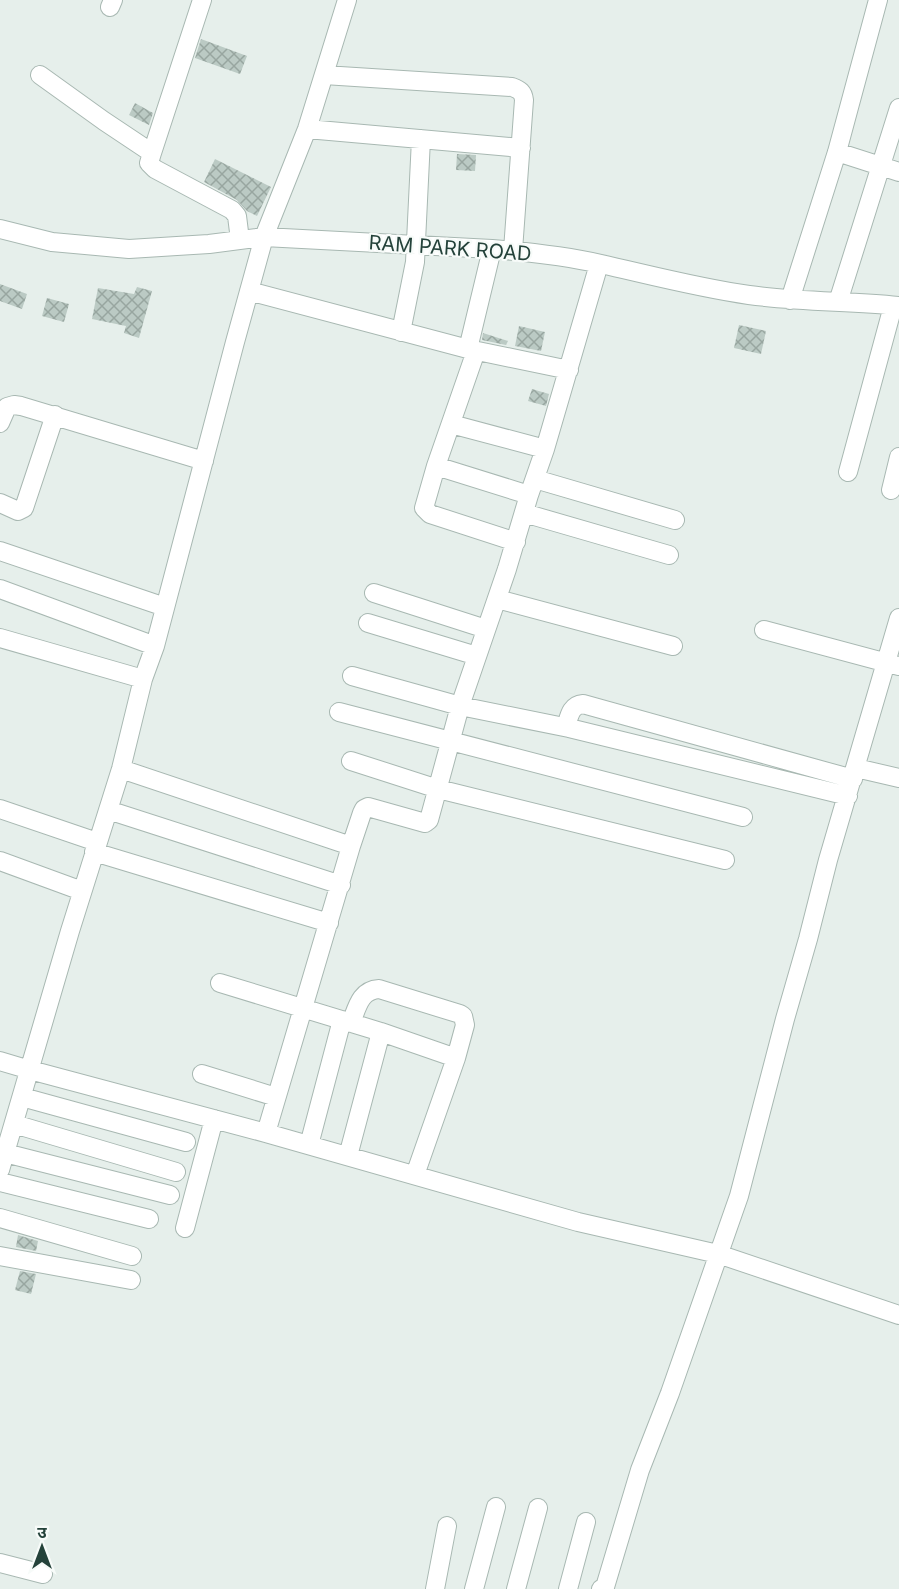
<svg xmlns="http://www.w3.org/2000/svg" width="899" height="1589" font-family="Inter,'Noto Sans Devanagari',sans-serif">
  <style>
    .building { fill: url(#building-cross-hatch) }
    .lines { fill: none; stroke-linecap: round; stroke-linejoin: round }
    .minor-casing { stroke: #a8b8b2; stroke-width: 20 }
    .minor { stroke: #fff; stroke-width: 18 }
    .labels { text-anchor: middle; stroke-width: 4.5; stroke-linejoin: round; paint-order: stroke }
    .street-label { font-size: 20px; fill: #24423a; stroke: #f7fbf9 }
  </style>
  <defs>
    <pattern id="building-cross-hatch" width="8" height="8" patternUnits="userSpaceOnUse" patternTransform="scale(1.5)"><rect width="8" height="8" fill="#bbcac4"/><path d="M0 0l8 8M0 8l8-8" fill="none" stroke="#98a6a0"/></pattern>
  </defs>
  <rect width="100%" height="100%" fill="#e6efeb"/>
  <path class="building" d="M201,39L247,56L240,74L195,58Z
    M135,103L153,113L149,125L129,115Z
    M457,154L476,155L475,171L456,170Z
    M215,159L271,187L257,216L247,211L237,200L204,182Z
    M0,284L27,294L22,309L0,301Z
    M137,287L152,291L139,338L124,333L126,326L92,319L98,288L134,294Z
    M47,298L69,304L64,322L42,316Z
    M739,325L766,331L761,354L734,348Z
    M519,326L545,332L541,351L515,346Z
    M483,333L508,341L506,345L482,340Z
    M532,389L549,394L546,406L528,401Z
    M18,1235L38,1241L36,1251L16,1247Z
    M20,1271L36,1274L31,1294L15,1290Z"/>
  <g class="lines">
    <defs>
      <path id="minor" d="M110,7L113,0
        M40,75L104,121L152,153L149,163L155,169L232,210L237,216L240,240
        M324,75L512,87C520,90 523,92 524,100L513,250
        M307,129L521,148
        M837,152L899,172
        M152,153L202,0
        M0,229L52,242L129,249L209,244L264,237L492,249C529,252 565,256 601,264C650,275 699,288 749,295C799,302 849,301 899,306
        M249,291L468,349L569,370
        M790,300L837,152L878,0
        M838,302L899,108
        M401,332L415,262L421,139
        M468,349L492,249
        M476,351L436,466L424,508L430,514L516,542
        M0,423L7,407L14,405L21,406L204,461
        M451,424L545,449
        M436,466L529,495
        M848,472L893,306
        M535,479L675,520
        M891,490L899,457
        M0,503L18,511L24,508L55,415
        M524,513L669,555
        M0,551L165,607
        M0,589L155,646
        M374,593L486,629
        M497,599L673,646
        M368,623L477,656
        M764,630L899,666
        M0,638L143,679
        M352,676L460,706L569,728L848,796
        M339,712L743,817
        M566,727C569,718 570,705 583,704L853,779
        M351,761L438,789L725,860
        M856,768L899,778
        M121,769L351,846L266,1133
        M0,809L97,842
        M108,810L341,885
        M351,846L362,813L364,809L368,807L425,823L429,820L460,706L507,569L529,495L545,449L599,264
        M94,852L329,923
        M0,861L82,891
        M220,983L381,1032L456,1058
        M351,1023C357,1008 360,990 379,989L460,1014L463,1016L465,1025L456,1058L415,1175
        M0,1061L30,1070L266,1133L578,1222L718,1254L899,1315
        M202,1074L276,1097
        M22,1097L186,1142
        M14,1124L176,1172
        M309,1145L342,1020
        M5,1153L170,1195
        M348,1156L381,1032
        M0,1170L70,931L121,769L143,679L155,646L235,342L264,237L307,129L347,0
        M0,1182L149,1219
        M0,1218L132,1256
        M185,1228L214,1119
        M0,1256L131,1280
        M0,1563L43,1574
        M435,1589L447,1526
        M474,1589L496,1507
        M516,1589L538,1508
        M568,1589L586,1522
        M601,1589L605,1587L640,1470L670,1393L739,1196L785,1019L808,939L828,860L899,618"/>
    </defs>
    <use href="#minor" class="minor-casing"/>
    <use href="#minor" class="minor"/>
  </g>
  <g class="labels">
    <g class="street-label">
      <text transform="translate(450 248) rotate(4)" y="7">RAM PARK ROAD</text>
    </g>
  </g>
  <g transform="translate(42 1547)" stroke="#f7fbf9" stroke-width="4.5" paint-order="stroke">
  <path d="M0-4.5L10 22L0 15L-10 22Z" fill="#24423a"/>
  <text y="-9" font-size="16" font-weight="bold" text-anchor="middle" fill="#24423a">उ</text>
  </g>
</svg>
